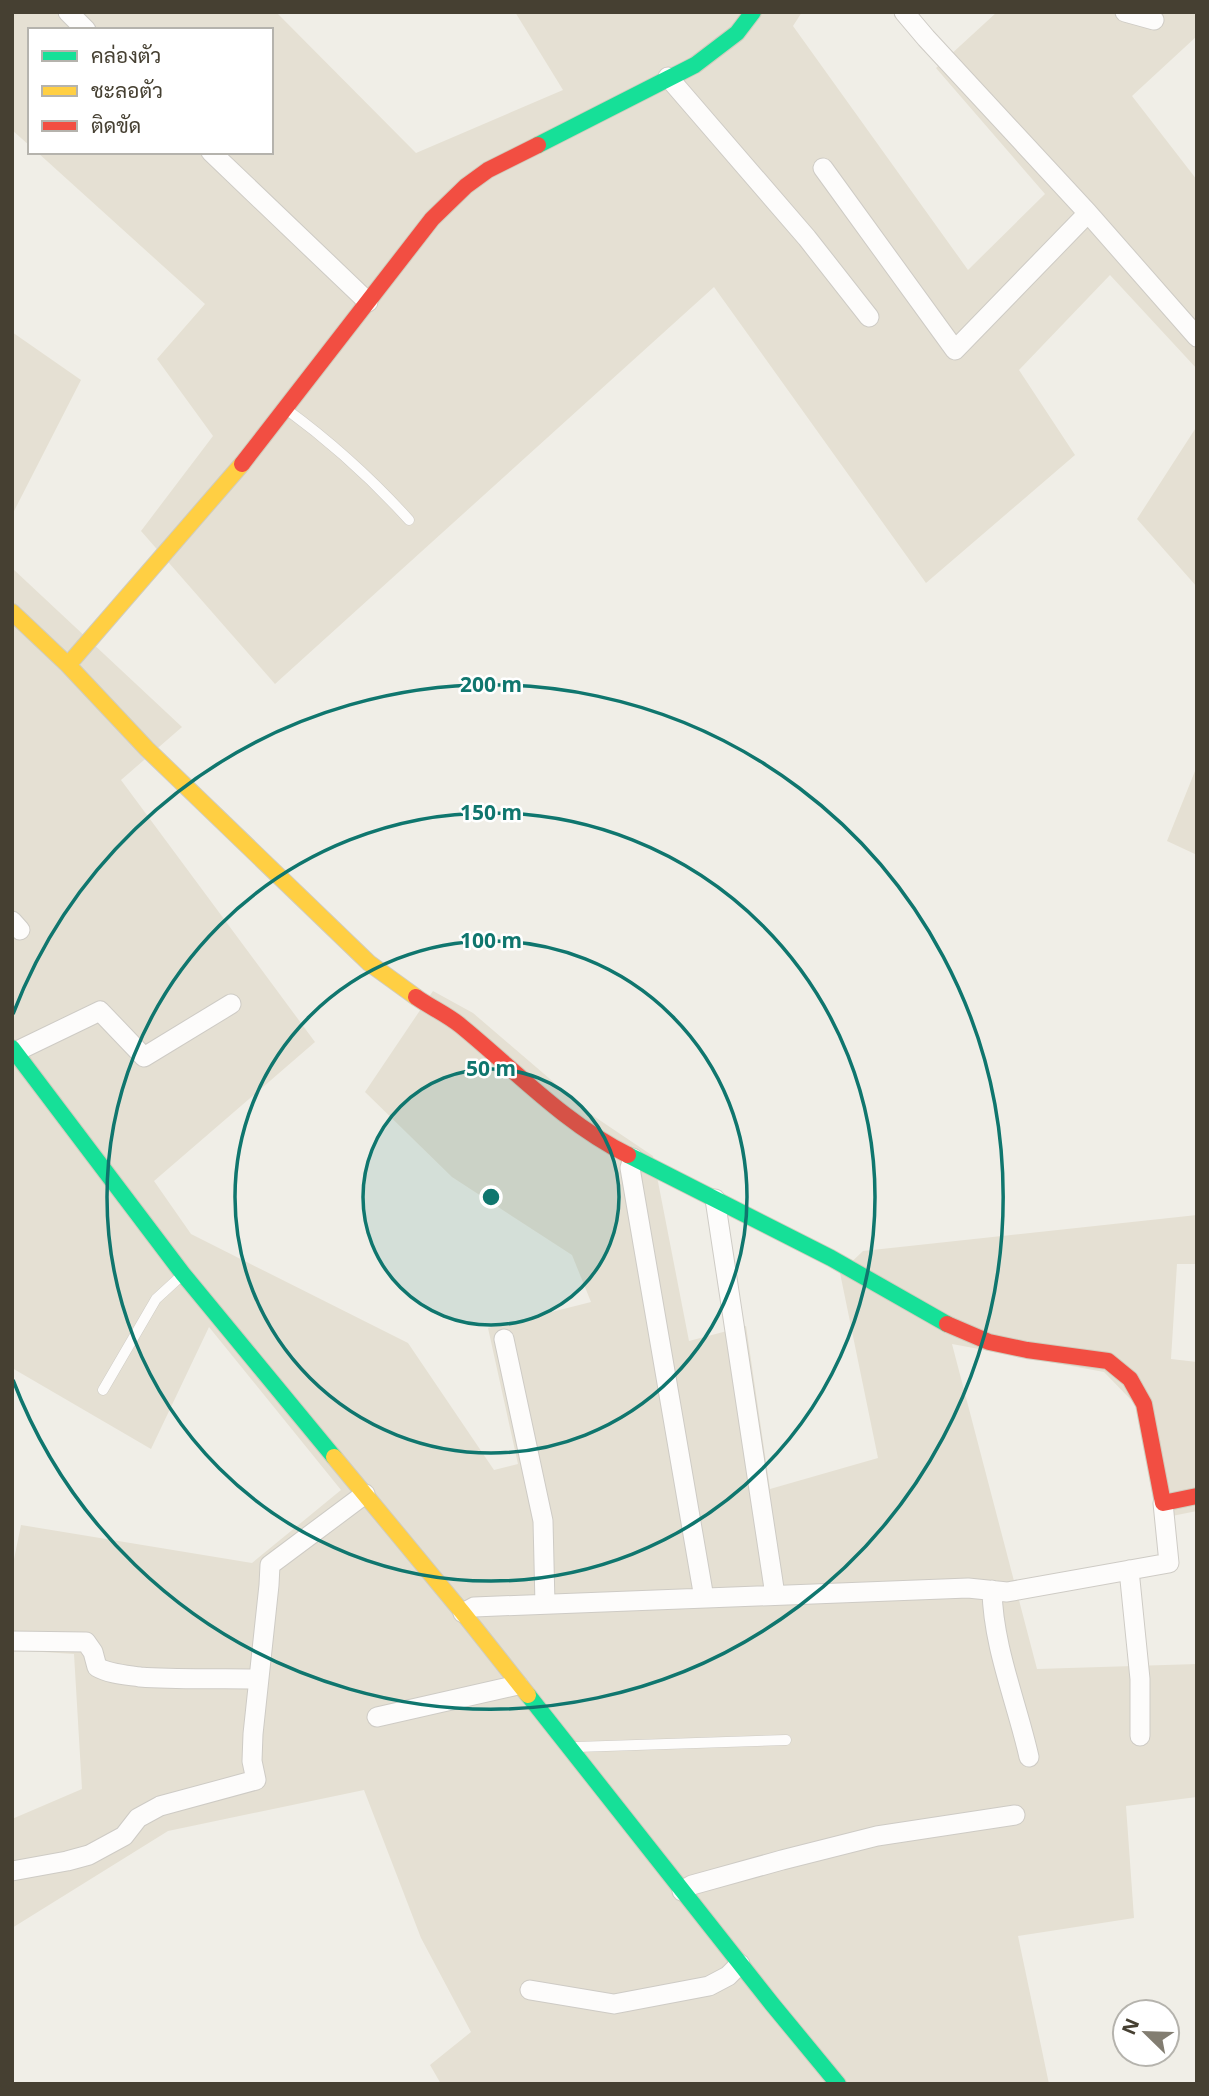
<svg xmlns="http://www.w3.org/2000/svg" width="1209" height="2096" font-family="'Noto Sans',Sarabun,sans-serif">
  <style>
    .residential { fill: #e5e0d3 }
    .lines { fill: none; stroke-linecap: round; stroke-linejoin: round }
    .lane-casing { stroke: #cecbc5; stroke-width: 11 }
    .street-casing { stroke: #cecbc5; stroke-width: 21 }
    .fast-casing { stroke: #d0ccbd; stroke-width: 18 }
    .slow-casing { stroke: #d0ccbd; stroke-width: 18 }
    .jam-casing { stroke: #d0ccbd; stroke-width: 18 }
    .lane { stroke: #fdfcfb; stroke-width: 10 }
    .street { stroke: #fdfcfb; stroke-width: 19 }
    .fast { stroke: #16e098; stroke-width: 16 }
    .slow { stroke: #ffcf43; stroke-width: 16 }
    .jam { stroke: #f24e42; stroke-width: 16 }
    .ring { fill: none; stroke: #0f766e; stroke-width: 3.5 }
    .centre { fill: #0f766e; stroke: #fff; stroke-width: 3.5 }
    .ring-label { font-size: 21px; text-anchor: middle; font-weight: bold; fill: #0f766e; stroke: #fff; stroke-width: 5; stroke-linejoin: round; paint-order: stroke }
  </style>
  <rect width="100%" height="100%" fill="#f0eee7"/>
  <path class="residential" d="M12,12H276L416,153L563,90L515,12H802L793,26L968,270L1045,194L936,68L997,12H1197V36L1132,96L1197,180V369L1110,275L1019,370L1075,455L926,583L714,287L275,684L141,531L213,436L157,359L205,304L37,152H271V30H30V146L12,130Z
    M12,332L81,380L12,515Z
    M1197,426V587L1137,519Z
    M12,568L182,727L121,780L315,1042L154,1181L191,1234L408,1343L494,1470L518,1464L488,1328L591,1302L572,1255L452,1177L365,1092L433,991L473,1013L592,1115L653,1156L689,1341L746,1326L770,1489L878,1458L840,1273L863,1251L1197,1215V1264H1177L1171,1359L1197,1362V1511L1157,1519L1137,1406L1104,1372L952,1344L1037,1669L1197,1664V1797L1126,1806L1134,1918L1018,1936L1049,2084H441L430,2065L471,2032L421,1938L364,1790L168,1831L12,1928V1819L82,1789L74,1654L12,1650V1569L21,1525L252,1563L341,1490L209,1327L151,1449L12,1368Z
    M1197,766V855L1167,841Z"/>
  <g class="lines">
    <defs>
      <path id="lane" d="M286,409C331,442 372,479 409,520
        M103,1390L156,1299L180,1277
        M576,1747L786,1740"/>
      <path id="street" d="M68,12L86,30
        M904,12L926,38L1088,213L1197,337
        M1125,12L1154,20
        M668,77L807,238L869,317
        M211,152L368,302
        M823,168L955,350L1088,213
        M12,921L20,930
        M15,1052L100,1011L144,1057L231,1004
        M633,1158L630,1168L704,1598
        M715,1199L775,1595
        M504,1339L543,1521L545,1604
        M1129,1570L1140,1679V1736
        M992,1590C993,1647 1017,1703 1029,1757
        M463,1613L474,1607L968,1588L1007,1592L1169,1563L1163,1503
        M12,1641L86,1642L93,1652L97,1667C109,1674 127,1675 140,1677C180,1680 218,1678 258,1679
        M377,1717L518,1685
        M12,1871L67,1861L89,1855L124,1836L138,1818L160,1806L256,1780L252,1761L253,1734L269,1585L270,1565L365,1494
        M682,1891L692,1885L782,1860L877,1836L1015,1815
        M530,1990L614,2004L709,1986L728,1976L740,1964"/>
      <path id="fast" d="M538,145L695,65L737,33L753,12
        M12,1048L183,1274L334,1457
        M628,1155L831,1258L947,1324
        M528,1695L772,2004L838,2084"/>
      <path id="slow" d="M12,612L68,665L147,749L369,963L416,997
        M68,665L242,464
        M334,1457L463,1613L528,1695"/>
      <path id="jam" d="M242,464L432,219L466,186L488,170L538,145
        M416,997C430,1007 448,1015 461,1026C516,1071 564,1123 628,1155
        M947,1324L989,1342L1027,1350L1108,1361L1130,1379L1144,1404L1163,1503L1197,1496"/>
    </defs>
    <use href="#lane" class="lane-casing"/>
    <use href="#street" class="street-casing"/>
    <use href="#fast" class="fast-casing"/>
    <use href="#slow" class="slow-casing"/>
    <use href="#jam" class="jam-casing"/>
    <use href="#lane" class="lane"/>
    <use href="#street" class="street"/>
    <use href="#fast" class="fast"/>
    <use href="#slow" class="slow"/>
    <use href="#jam" class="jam"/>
  </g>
  <circle cx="491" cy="1197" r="128" fill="#0f766e" fill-opacity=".12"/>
  <g class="ring">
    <circle cx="491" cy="1197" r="128"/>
    <circle cx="491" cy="1197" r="256"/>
    <circle cx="491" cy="1197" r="384"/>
    <path d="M13 1014A512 512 0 1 1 13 1380"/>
  </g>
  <circle cx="491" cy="1197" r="10" class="centre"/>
  <g class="ring-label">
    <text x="491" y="692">200 m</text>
    <text x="491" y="820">150 m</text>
    <text x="491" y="948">100 m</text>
    <text x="491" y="1076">50 m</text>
  </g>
  <rect width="1209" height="2096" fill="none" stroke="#464032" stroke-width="28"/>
  <rect x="28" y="28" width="245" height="126" fill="#ffffff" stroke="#b5b3ad" stroke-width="2"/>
  <rect x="42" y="51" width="35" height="10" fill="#16e098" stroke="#b5b3ad" stroke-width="2"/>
  <text x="91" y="63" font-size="21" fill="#464032">คล่องตัว</text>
  <rect x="42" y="86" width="35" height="10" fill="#ffcf43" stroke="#b5b3ad" stroke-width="2"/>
  <text x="91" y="98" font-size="21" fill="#464032">ชะลอตัว</text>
  <rect x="42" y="121" width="35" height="10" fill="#f24e42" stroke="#b5b3ad" stroke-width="2"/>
  <text x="91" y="133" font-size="21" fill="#464032">ติดขัด</text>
  <g transform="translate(1146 2033) rotate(293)"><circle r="33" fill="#ffffff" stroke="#b5b3ad" stroke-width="2"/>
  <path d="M0-5L12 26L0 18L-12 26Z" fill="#827d71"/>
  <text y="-10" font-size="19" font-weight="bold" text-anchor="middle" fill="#464032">N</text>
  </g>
</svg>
